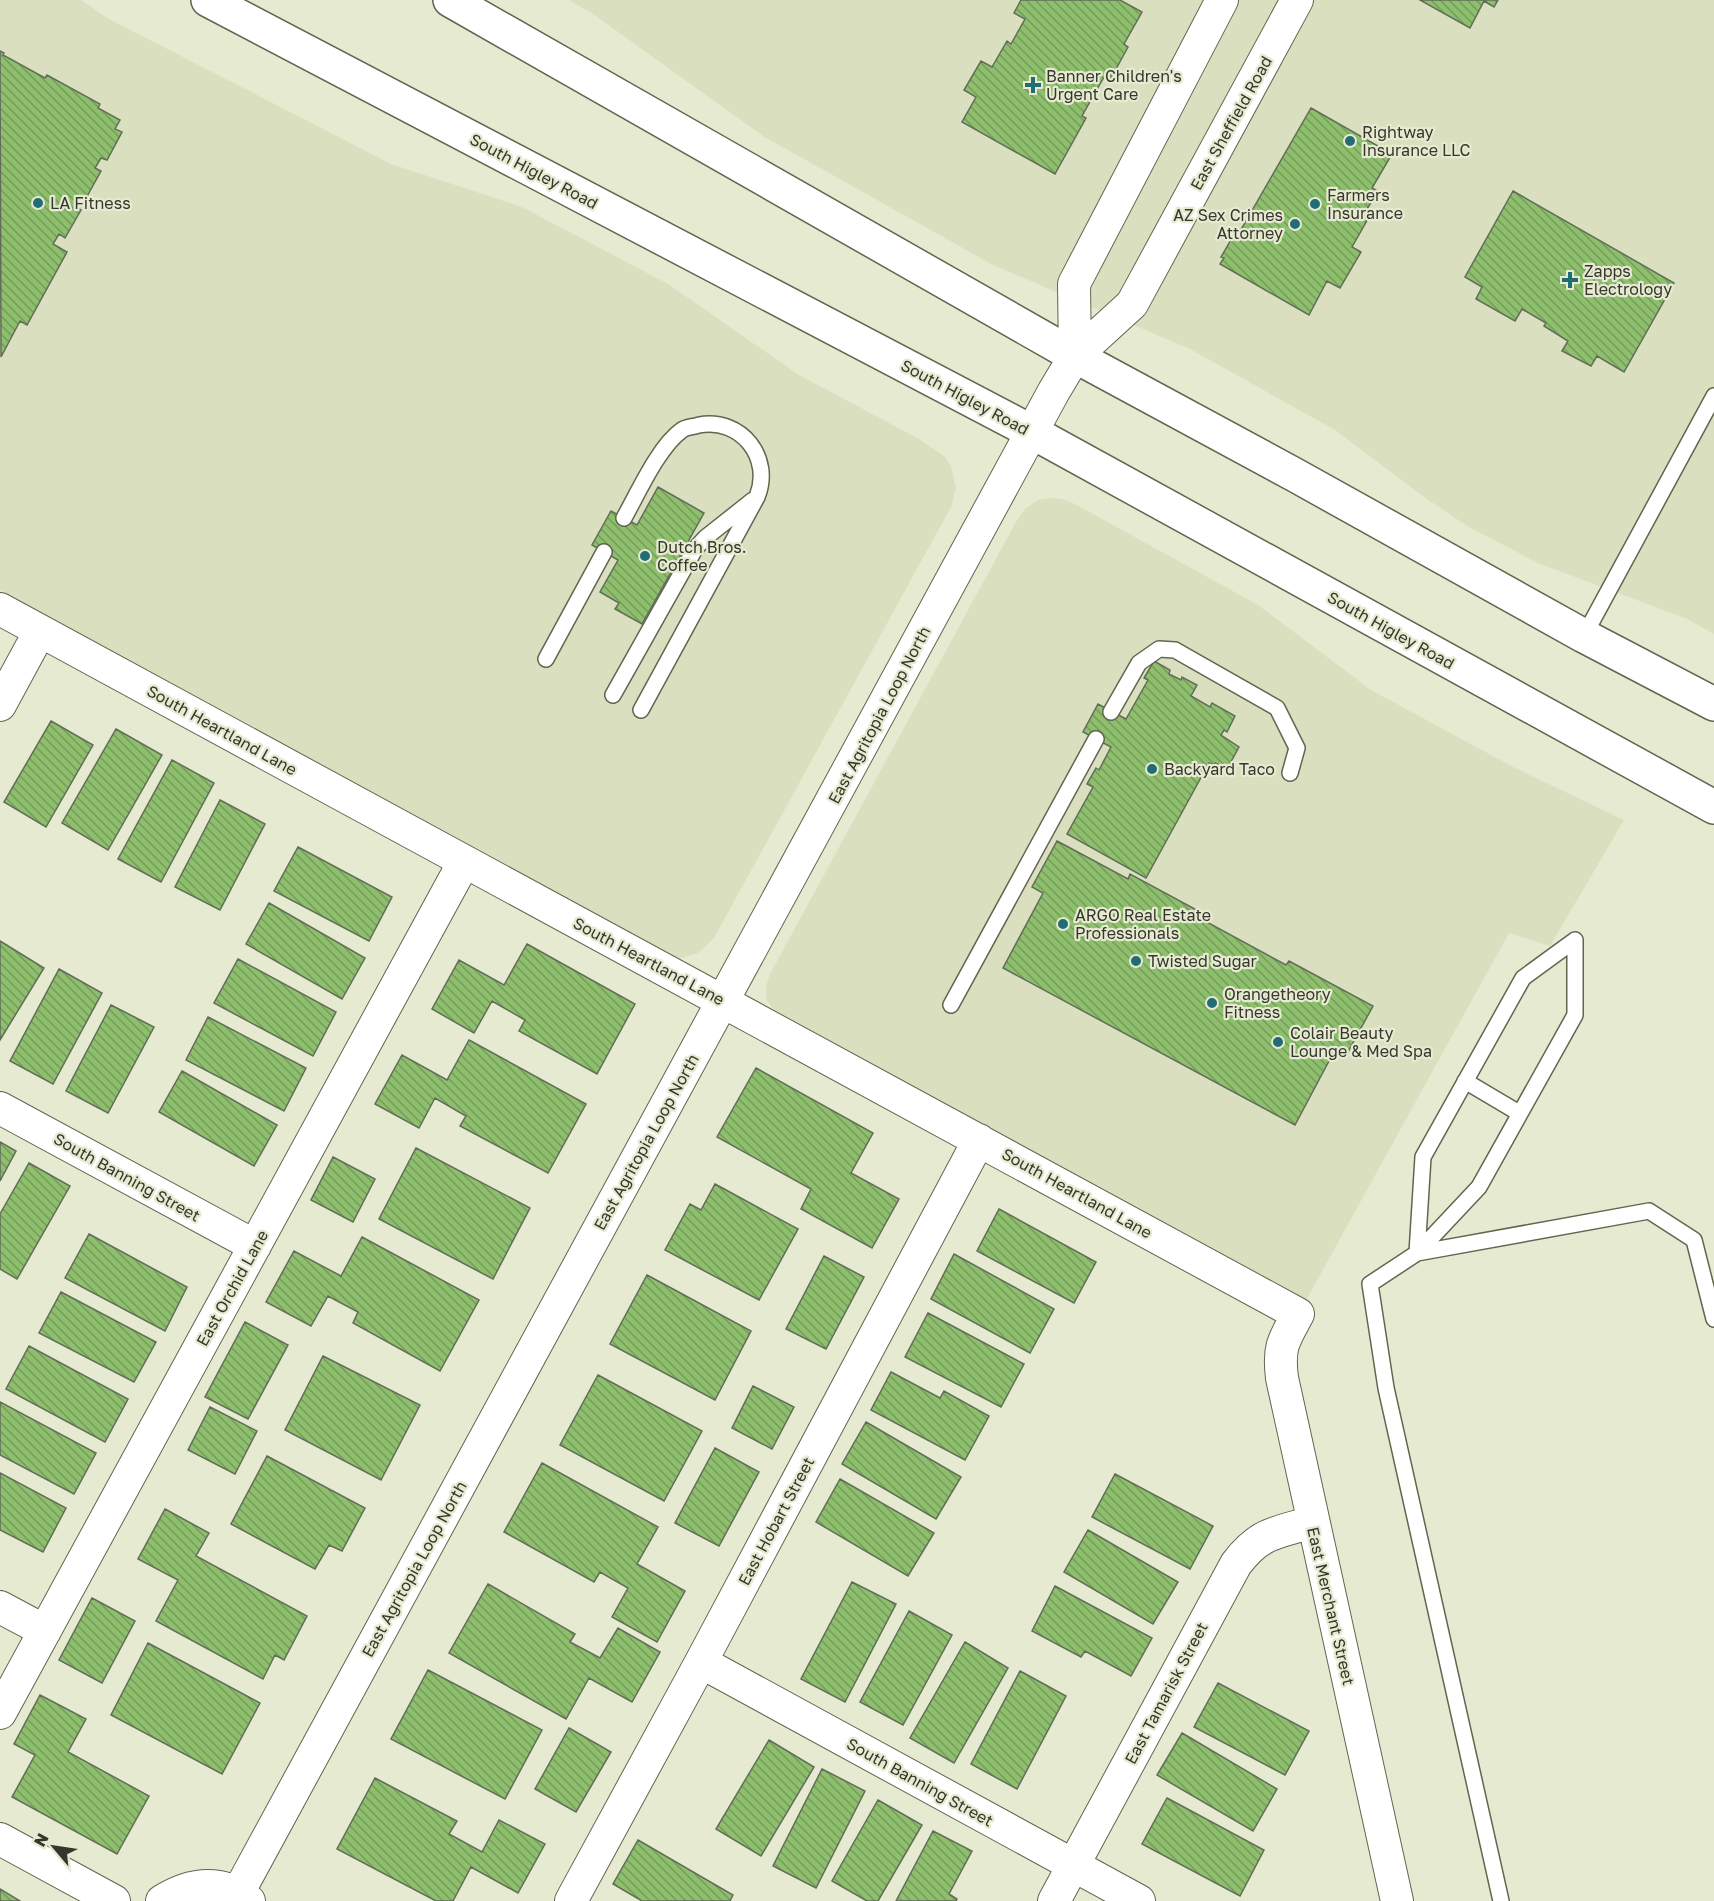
<svg xmlns="http://www.w3.org/2000/svg" width="1714" height="1901" font-family="'Golos Text',sans-serif">
  <style>
    .built { fill: #dae0bf }
    .building { fill: url(#building-back-hatch); stroke: #616d59; stroke-width: 1.5 }
    .lines { fill: none; stroke-linecap: round; stroke-linejoin: round }
    .lane-casing { stroke: #62654f; stroke-width: 18 }
    .street-casing { stroke: #62654f; stroke-width: 34 }
    .secondary-casing { stroke: #62654f; stroke-width: 36 }
    .lane { stroke: #fff; stroke-width: 15 }
    .street { stroke: #fff; stroke-width: 32 }
    .secondary { stroke: #fff; stroke-width: 33 }
    .poi-dot { fill: #226c75; stroke: #e5ead0; stroke-width: 2 }
    .labels { text-anchor: middle; stroke-width: 4.5; stroke-linejoin: round; paint-order: stroke }
    .poi-label { font-size: 16px; fill: #35362c; stroke: #e5ead0; text-anchor: start }
    .street-label { font-size: 16px; fill: #35362c; stroke: #e5ead0 }
  </style>
  <defs>
    <pattern id="building-back-hatch" width="6" height="6" patternUnits="userSpaceOnUse" patternTransform="scale(1.5)"><rect width="6" height="6" fill="#8ebf6d"/><path d="M-1 5l2 2M0 0l6 6M5-1l2 2" fill="none" stroke="#759c5a"/></pattern>
  </defs>
  <rect width="100%" height="100%" fill="#e5ead0"/>
  <path class="built" d="M0,0H81L107,18L391,164L522,207L668,284L799,375L919,439L945,457L951,466L956,488L951,507L714,938L698,953L681,958L668,957L0,590Z
    M569,0H1714V634L1685,618L1538,563L1467,526L1424,497L1335,430L1190,349L993,265L763,136L596,16Z
    M1050,498L1062,499L1075,504L1258,605L1371,690L1515,768L1624,820L1550,946L1509,933L1305,1302L775,1011L766,999V986L770,974L1016,522L1025,509L1038,500Z"/>
  <path class="building" d="M1021,0H1120L1142,12L1124,44L1128,47L1110,80L1104,77L1082,116L1086,118L1055,174L962,122L976,97L964,90L981,61L992,67L1007,41L1011,44L1025,19L1014,13Z
    M1420,0H1498L1494,7L1484,1L1470,28Z
    M0,51L4,53L3,55L45,78L47,75L100,104L98,108L120,120L115,129L122,132L107,160L101,158L95,168L101,171L85,200L80,197L75,206L81,210L65,238L59,234L53,244L67,252L27,325L20,321L1,357Z
    M1311,108L1392,154L1372,188L1378,191L1364,214L1369,217L1352,247L1361,252L1340,288L1327,281L1309,315L1220,264L1224,258L1221,257L1236,231L1239,233Z
    M1513,191L1674,283L1624,372L1597,356L1591,366L1562,351L1568,341L1544,326L1546,323L1522,309L1515,321L1476,299L1482,287L1465,277Z
    M658,487L704,513L642,624L615,609L619,603L600,592L618,560L592,545L611,511L637,525Z
    M1154,661L1170,670L1169,674L1181,680L1182,677L1197,685L1191,696L1210,707L1212,703L1235,716L1227,732L1224,730L1221,735L1239,747L1227,769L1215,763L1214,765L1209,763L1146,878L1067,834L1093,787L1087,784L1096,768L1099,770L1111,747L1083,732L1098,704L1126,719L1148,680L1144,678Z
    M51,721L93,745L46,827L4,802Z
    M116,729L162,755L108,850L62,823Z
    M172,760L214,783L161,882L118,859Z
    M220,800L265,824L220,910L175,887Z
    M1057,841L1128,879L1130,874L1206,915L1203,920L1286,965L1289,961L1373,1006L1348,1052L1337,1046L1295,1125L1003,968L1043,893L1032,887Z
    M298,847L392,897L369,941L274,891Z
    M269,903L365,958L342,999L246,944Z
    M0,941L44,968L0,1040Z
    M527,944L635,1004L597,1074L519,1031L525,1020L492,1001L474,1033L432,1009L459,960L504,985Z
    M238,959L336,1012L313,1056L214,1003Z
    M59,969L102,993L53,1084L10,1061Z
    M111,1005L154,1027L108,1113L66,1091Z
    M208,1017L306,1068L284,1111L186,1060Z
    M469,1040L586,1104L548,1173L460,1126L466,1116L435,1098L419,1128L375,1104L402,1055L447,1080Z
    M756,1068L873,1133L851,1173L899,1199L872,1248L801,1209L811,1189L717,1137Z
    M182,1071L277,1125L254,1166L159,1112Z
    M0,1142L16,1151L0,1181Z
    M416,1148L530,1208L493,1279L379,1219Z
    M333,1157L375,1179L353,1222L311,1200Z
    M29,1163L70,1186L17,1279L0,1269V1214Z
    M715,1184L798,1229L759,1300L665,1250L690,1204L701,1210Z
    M999,1209L1096,1262L1074,1303L977,1251Z
    M89,1234L187,1287L165,1331L65,1278Z
    M362,1237L479,1300L440,1371L353,1323L358,1312L328,1296L311,1326L266,1302L294,1251L341,1276Z
    M954,1254L1054,1309L1030,1353L931,1299Z
    M824,1256L864,1277L826,1349L786,1329Z
    M647,1275L751,1331L715,1400L610,1344Z
    M61,1292L156,1342L134,1382L39,1333Z
    M928,1313L1024,1364L1001,1407L905,1357Z
    M245,1322L288,1345L248,1419L205,1397Z
    M29,1346L128,1399L105,1442L6,1389Z
    M323,1356L420,1405L381,1480L285,1430Z
    M891,1372L940,1398L944,1391L989,1416L965,1460L871,1410Z
    M598,1375L702,1431L664,1501L560,1445Z
    M753,1386L794,1407L772,1449L732,1428Z
    M0,1402L96,1453L74,1494L0,1455Z
    M210,1407L257,1431L235,1474L188,1450Z
    M866,1422L961,1477L936,1519L842,1464Z
    M715,1448L759,1472L719,1546L675,1523Z
    M267,1456L365,1508L342,1551L329,1545L315,1569L231,1524Z
    M542,1463L658,1527L637,1564L685,1591L657,1642L612,1617L628,1588L600,1572L594,1582L504,1532Z
    M0,1473L66,1508L43,1552L0,1530Z
    M1115,1474L1213,1526L1190,1569L1092,1517Z
    M840,1479L934,1533L908,1576L816,1522Z
    M165,1509L209,1533L196,1556L307,1616L284,1660L275,1655L263,1679L156,1621L178,1580L138,1559Z
    M1088,1530L1178,1582L1153,1624L1064,1572Z
    M852,1582L896,1604L845,1702L801,1679Z
    M488,1584L575,1634L570,1642L600,1658L618,1628L660,1652L632,1702L589,1678L566,1719L449,1653Z
    M1055,1586L1152,1638L1131,1676L1085,1651L1081,1657L1032,1631Z
    M92,1598L135,1621L102,1683L59,1660Z
    M909,1611L952,1635L903,1725L860,1702Z
    M965,1642L1008,1668L954,1763L910,1738Z
    M148,1643L260,1703L222,1774L111,1715Z
    M428,1670L542,1730L505,1799L391,1739Z
    M1020,1671L1066,1696L1017,1789L971,1764Z
    M1218,1683L1309,1731L1285,1775L1194,1727Z
    M40,1695L86,1719L68,1752L149,1796L117,1854L12,1797L35,1755L14,1744Z
    M569,1728L611,1752L576,1812L535,1789Z
    M1182,1733L1277,1789L1253,1831L1157,1775Z
    M769,1740L814,1767L761,1856L716,1829Z
    M822,1769L865,1791L816,1888L773,1866Z
    M375,1778L457,1821L449,1834L482,1852L499,1820L545,1844L518,1893L471,1867L453,1901H436L337,1849Z
    M1167,1798L1264,1850L1240,1896L1142,1844Z
    M878,1800L922,1825L878,1901H867L832,1881Z
    M933,1831L972,1851L949,1894L957,1899L956,1901H896Z
    M638,1840L733,1895L730,1901H642L613,1884Z
    M0,1889L20,1901H0Z"/>
  <g class="lines">
    <defs>
      <path id="lane" d="M624,518C638,493 659,446 682,430C686,427 693,427 699,425C741,417 773,458 757,497L641,710
        M1584,636L1714,396
        M546,659L604,552
        M613,695L695,549L705,538L753,500
        M1111,712L1139,663L1159,649L1175,650L1277,708L1297,748L1290,773
        M951,1005L1096,739
        M1465,1081L1519,1113
        M1417,1253L1649,1211L1694,1240L1714,1319
        M1417,1253L1423,1157L1523,978L1575,940
        M1501,1901L1386,1388L1370,1284L1417,1253L1479,1187L1575,1015V940"/>
      <path id="street" d="M1075,356L1074,284L1222,0
        M0,609L1298,1314C1284,1340 1278,1346 1282,1378L1397,1901
        M0,705L40,631
        M0,1108L255,1246
        M0,1607L45,1631
        M701,1662L1139,1901
        M0,1713L464,862
        M0,1839L114,1901
        M238,1893L1054,391L1075,356L1132,304L1297,0
        M162,1901C191,1883 221,1879 249,1901
        M571,1901L701,1662L979,1140
        M1054,1901L1236,1564C1260,1532 1276,1533 1313,1522"/>
      <path id="secondary" d="M208,0L1032,432L1714,807
        M450,0L1075,356L1295,475L1584,636L1714,704"/>
    </defs>
    <use href="#lane" class="lane-casing"/>
    <use href="#street" class="street-casing"/>
    <use href="#secondary" class="secondary-casing"/>
    <use href="#lane" class="lane"/>
    <use href="#street" class="street"/>
    <use href="#secondary" class="secondary"/>
  </g>
  <g class="poi-dot">
    <path d="M1030 76h6v6h6v6h-6v6h-6v-6h-6v-6h6z"/>
    <circle cx="1350" cy="141" r="6"/>
    <circle cx="38" cy="203" r="6"/>
    <circle cx="1315" cy="204" r="6"/>
    <circle cx="1295" cy="224" r="6"/>
    <path d="M1567 271h6v6h6v6h-6v6h-6v-6h-6v-6h6z"/>
    <circle cx="645" cy="556" r="6"/>
    <circle cx="1152" cy="769" r="6"/>
    <circle cx="1063" cy="924" r="6"/>
    <circle cx="1136" cy="961" r="6"/>
    <circle cx="1212" cy="1003" r="6"/>
    <circle cx="1278" cy="1042" r="6"/>
  </g>
  <g class="labels">
    <g class="poi-label">
      <text x="1046" y="82">Banner Children's<tspan x="1046" dy="18">Urgent Care</tspan></text>
      <text x="1362" y="138">Rightway<tspan x="1362" dy="18">Insurance LLC</tspan></text>
      <text x="1327" y="201">Farmers<tspan x="1327" dy="18">Insurance</tspan></text>
      <text x="50" y="209">LA Fitness</text>
      <text x="1283" y="221" text-anchor="end">AZ Sex Crimes<tspan x="1283" dy="18">Attorney</tspan></text>
      <text x="1584" y="277">Zapps<tspan x="1584" dy="18">Electrology</tspan></text>
      <text x="657" y="553">Dutch Bros.<tspan x="657" dy="18">Coffee</tspan></text>
      <text x="1164" y="775">Backyard Taco</text>
      <text x="1075" y="921">ARGO Real Estate<tspan x="1075" dy="18">Professionals</tspan></text>
      <text x="1148" y="967">Twisted Sugar</text>
      <text x="1224" y="1000">Orangetheory<tspan x="1224" dy="18">Fitness</tspan></text>
      <text x="1290" y="1039">Colair Beauty<tspan x="1290" dy="18">Lounge &amp; Med Spa</tspan></text>
    </g>
    <g class="street-label">
      <text transform="translate(1231 123) rotate(-61)" y="6">East Sheffield Road</text>
      <text transform="translate(534 171) rotate(28)" y="6">South Higley Road</text>
      <text transform="translate(965 397) rotate(28)" y="6">South Higley Road</text>
      <text transform="translate(1391 630) rotate(29)" y="6">South Higley Road</text>
      <text transform="translate(879 715) rotate(-62)" y="6">East Agritopia Loop North</text>
      <text transform="translate(222 730) rotate(29)" y="6">South Heartland Lane</text>
      <text transform="translate(649 961) rotate(28)" y="6">South Heartland Lane</text>
      <text transform="translate(646 1142) rotate(-61)" y="6">East Agritopia Loop North</text>
      <text transform="translate(127 1177) rotate(29)" y="6">South Banning Street</text>
      <text transform="translate(1077 1193) rotate(29)" y="6">South Heartland Lane</text>
      <text transform="translate(232 1288) rotate(-61)" y="6">East Orchid Lane</text>
      <text transform="translate(776 1521) rotate(-62)" y="6">East Hobart Street</text>
      <text transform="translate(414 1569) rotate(-61)" y="6">East Agritopia Loop North</text>
      <text transform="translate(1331 1606) rotate(77)" y="6">East Merchant Street</text>
      <text transform="translate(1166 1693) rotate(-62)" y="6">East Tamarisk Street</text>
      <text transform="translate(920 1782) rotate(29)" y="6">South Banning Street</text>
    </g>
  </g>
  <g transform="translate(54 1847) rotate(299)" stroke="#e5ead0" stroke-width="4.5" paint-order="stroke">
  <path d="M0-4.5L10 22L0 15L-10 22Z" fill="#35362c"/>
  <text y="-9" font-size="16" font-weight="bold" text-anchor="middle" fill="#35362c">N</text>
  </g>
</svg>
